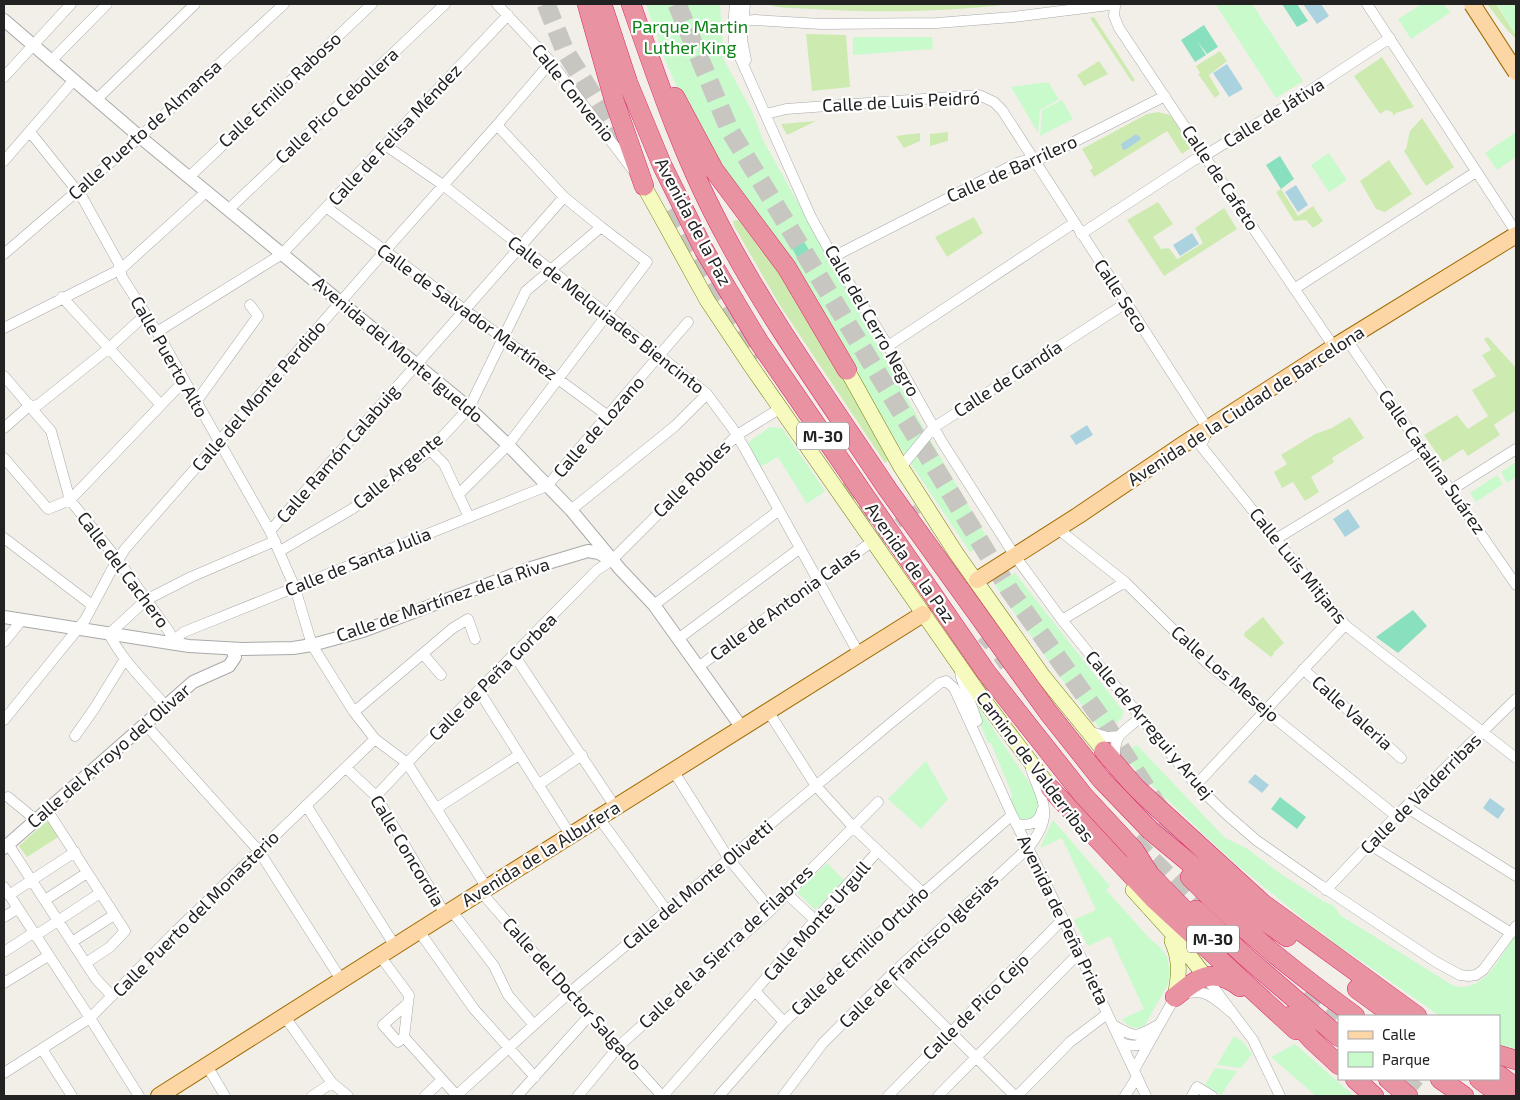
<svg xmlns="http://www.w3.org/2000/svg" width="1520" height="1100" font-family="'Exo 2',sans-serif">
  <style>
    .grass { fill: #cdebb0 }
    .park { fill: #c8facc }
    .pitch { fill: #88e0be }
    .water { fill: #aad3df }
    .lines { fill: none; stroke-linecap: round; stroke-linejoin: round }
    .minor-tunnel { stroke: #c8c6c1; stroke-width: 10; stroke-dasharray: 10 5; stroke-linecap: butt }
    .tertiary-tunnel { stroke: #c8c6c1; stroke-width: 12; stroke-dasharray: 12 6; stroke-linecap: butt }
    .motorway-tunnel { stroke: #c8c6c1; stroke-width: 19; stroke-dasharray: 19 9; stroke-linecap: butt }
    .minor-casing { stroke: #a9a9a9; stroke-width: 11 }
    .tertiary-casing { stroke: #a9a9a9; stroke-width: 14 }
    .secondary-casing { stroke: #707d05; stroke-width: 16 }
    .primary-casing { stroke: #a06b00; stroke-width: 18 }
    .motorway-casing { stroke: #dc2a67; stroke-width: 20 }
    .minor { stroke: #fff; stroke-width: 10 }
    .tertiary { stroke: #fff; stroke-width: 12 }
    .secondary { stroke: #f7fabf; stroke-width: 15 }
    .primary { stroke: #fcd6a4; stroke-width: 16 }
    .motorway { stroke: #e892a2; stroke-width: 19 }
    .primary-bridge-casing { stroke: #a06b00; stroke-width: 18; stroke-linecap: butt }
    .motorway-bridge-casing { stroke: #dc2a67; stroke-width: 20; stroke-linecap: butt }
    .primary-bridge { stroke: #fcd6a4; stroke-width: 16 }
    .motorway-bridge { stroke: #e892a2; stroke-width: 19 }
    .labels { text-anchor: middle; stroke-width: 4.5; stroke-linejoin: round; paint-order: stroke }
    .shield { fill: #fff; stroke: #646464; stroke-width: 1 }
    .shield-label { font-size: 16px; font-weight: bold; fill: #222 }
    .park-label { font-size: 18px; fill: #0c8416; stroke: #fff }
    .street-label { font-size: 18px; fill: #222; stroke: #fff }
  </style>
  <rect width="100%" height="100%" fill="#f2efe9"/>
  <path class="grass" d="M766,4H1012C946,12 878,13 812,9C798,8 779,9 766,4Z
    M1487,4H1496L1516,35V39L1507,30Z
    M1094,17L1135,80L1132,82L1090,18Z
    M806,34L846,35L850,87L812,91Z
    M1220,51L1227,61L1209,75L1220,94L1215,98L1198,74L1200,73L1196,66Z
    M1382,57L1414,107L1396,113L1394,116L1392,112L1386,110L1380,114L1354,76Z
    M1099,61L1108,74L1084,86L1077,75Z
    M1158,112L1170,115L1192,147L1182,154L1167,131L1094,177L1090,170L1093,168L1082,149L1147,114Z
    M1422,118L1454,167L1426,186L1404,151L1406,149L1410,131Z
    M816,121L787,135L781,124Z
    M948,132V141L930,146V134Z
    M920,133V141L904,148L896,136Z
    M1389,160L1412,194L1385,212L1376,209L1360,181Z
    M1281,189L1298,216L1313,206L1323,221L1313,228L1306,220L1294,221L1276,192Z
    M1158,202L1173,224L1153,237L1161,249L1169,248L1177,259L1203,243L1195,228L1224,208L1237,229L1164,276L1127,220Z
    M974,217L983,233L947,257L935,237Z
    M737,220L744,222L772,256L891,458L885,463L779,304L734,226L733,221Z
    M1488,337L1516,368V410L1494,425L1500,435L1468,456L1463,449L1443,462L1424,435L1457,415L1468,429L1488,416L1472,390L1496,376L1482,355L1491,350L1484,339Z
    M1350,417L1364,438L1332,458L1334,462L1311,477L1319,492L1305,501L1293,482L1282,488L1274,472L1287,464L1281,455L1315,434L1332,428Z
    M1263,617L1284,643L1273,653L1274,654L1271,657L1244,636L1245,632Z
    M49,819L60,836L27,857L19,846Z"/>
  <path class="park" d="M646,4H720L724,60L752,111L763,140L922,425L989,541L970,552L901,449L788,256L696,130L665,60Z
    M1217,4H1252L1303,81L1276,98L1216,5Z
    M1422,4H1443L1451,12L1411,39L1398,19Z
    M1497,4H1516V34Z
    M853,37H932L933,49L853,55Z
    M1048,82L1059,99L1040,110L1038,133L1011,87Z
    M1062,100L1073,119L1040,136L1042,110Z
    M1516,132V157L1497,170L1485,153Z
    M1329,153L1347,180L1329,192L1311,165Z
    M770,427L782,428L825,491L807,504L778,457L760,467L748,445L750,441Z
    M1516,462V477L1507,483L1501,472Z
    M1497,475L1503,484L1476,502L1470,493Z
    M1015,573L1123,711L1122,718C1115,723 1109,732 1099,727L1057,673L995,585Z
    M963,680L972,698L1033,788C1038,799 1041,810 1034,820H1020C1013,813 1010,804 1012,794L991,743H988Z
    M1137,745L1225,838L1246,848L1284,876L1323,901L1334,906L1340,915L1452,985C1483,997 1503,953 1516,932V1050L1499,1046V1016H1440L1351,954L1334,944L1323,933L1317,930L1232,861L1138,772L1121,753C1127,749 1132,749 1137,745Z
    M926,761L948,799L921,829L888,799Z
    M1053,820L1110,886L1106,890L1151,940L1161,948L1167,957L1170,971L1168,984L1145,1025C1136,1031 1128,1027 1122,1019L1144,1009L1110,936L1088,946L1074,920L1096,910L1062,838L1040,848Z
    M827,863L844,880L815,910L797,892Z
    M1234,1036L1243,1042L1252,1054L1241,1068L1217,1065Z
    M1295,1044L1354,1096H1316L1271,1057Z
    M1215,1068L1237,1071L1221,1095L1205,1085Z"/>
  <path class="pitch" d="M1282,4H1297L1308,21L1297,27Z
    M1204,25L1218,47L1207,54L1197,41L1206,55L1195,62L1181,40Z
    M1280,156L1294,179L1281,189L1266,165Z
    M802,238L816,262L804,269L790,245Z
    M1413,610L1427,626L1398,653L1376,637Z
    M1280,797L1306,817L1297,829L1271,809Z"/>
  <path class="water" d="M1303,4H1321L1329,16L1317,24Z
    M1227,64L1243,89L1229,97L1213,73Z
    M1136,134L1141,138L1140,140L1125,150H1123L1121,144Z
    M1296,185L1308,205L1298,212L1285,192Z
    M1192,233L1199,244L1180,256L1173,245Z
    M1087,425L1093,435L1076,445L1070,436Z
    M1348,509L1360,527L1345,537L1333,519Z
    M1255,774L1269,785L1262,793L1248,782Z
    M1490,798L1505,809L1498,819L1483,808Z"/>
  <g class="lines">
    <path class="minor-tunnel" d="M873,541L924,504"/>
    <path class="tertiary-tunnel" d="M969,658L983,644L1007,625
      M980,695C982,689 983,681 986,676C992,666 1006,656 1017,661"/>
    <path class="motorway-tunnel" d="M546,4L565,51L629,153
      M677,4L729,129L1010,591L1103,721L1197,867
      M666,212L755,360
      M841,485L893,550
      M1133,841L1211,918
      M1307,990L1339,1016
      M1402,1079L1423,1096"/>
    <defs>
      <path id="minor" d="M497,4L551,62L632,169
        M735,4L733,26L734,44L811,217L833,257L888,346L942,442L1015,556L1062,620L1196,785L1225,813L1256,840L1320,885L1436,962L1460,975L1469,976L1476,975L1483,970L1516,926
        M745,4L742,40L746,60
        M1367,4L1516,232
        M1115,6L1114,16L1119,28L1211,166L1334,347
        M744,21L755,20L821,24L937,23L1013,17L1109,5L1115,6
        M51,61L107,4
        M4,77L71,4
        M96,100L195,4
        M766,114L786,109L979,95L994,102L1002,110L1208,429L1201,446L1345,625L1516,758
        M30,132L82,197L118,262L122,277L157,332L270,531L295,588L312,645L354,712L375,739L407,763L487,888
        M385,145L443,185L660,356L707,394L733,429L745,449L859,654
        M4,161L74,80
        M189,177L372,4
        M326,207L608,416
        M229,209L445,4
        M1081,234L1194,160L1204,156L1288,105L1390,38
        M4,254L140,137L284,4
        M833,257L1017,163L1027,160L1036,161L1165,96
        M1294,289L1476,172
        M62,297L161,405
        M4,328L121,269L207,191
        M157,332L282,254L508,15
        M1347,340L1516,585
        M888,346L1074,223
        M4,376L51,431L70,500L118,560L170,633L171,642
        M196,402L258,316L250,305
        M29,406L38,405L108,349L145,315
        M4,428L29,406
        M430,450L444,464L469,517
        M4,458L48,509L70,500L184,381
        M901,467L933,428L1126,303
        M1451,490L1516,449
        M458,495L508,445L647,262L601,227L564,197L497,125
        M571,510L675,426L707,394
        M1058,529L1125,582L1209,665L1396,816
        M270,531L564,197
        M4,538L92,605
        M1276,539L1422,450
        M280,551L352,509L430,450L469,408L526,291L601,227
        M654,605L778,511
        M1062,620L1125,582
        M678,639L799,549
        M4,642L21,621
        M171,642L184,632L547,486L688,322
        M423,654L441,675
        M514,655L616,808
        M698,667L873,541
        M1303,669L1401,758
        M960,671L961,677L977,721
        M479,691L571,836
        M165,705C146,683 123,661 109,634L146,600L191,577L275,541
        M768,711L816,786L856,830L923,893
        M354,712L453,628L468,619L475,639
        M4,720L85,620L111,571L125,549L384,252L497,125L551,62
        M145,724L259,851L342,981
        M1088,731L1107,737L1119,736
        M75,736L94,709L125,659
        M1115,762C1114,733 1120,735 1141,717
        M346,768L376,796L445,914
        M674,772L729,859L771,910
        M538,785L582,755
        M1196,785L1345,625
        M376,796L407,763L597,570L612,560L737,435L781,408
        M8,797L36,820
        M306,805L395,946
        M1406,807L1516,876
        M437,808L519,755
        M47,810L125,931L110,947L86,963
        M599,818L667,911
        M1016,824C1029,826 1039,824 1042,810
        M8,844L96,979L112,996
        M1369,844L1511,933
        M4,887L90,1018L139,1096
        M1326,890L1396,816L1516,699
        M481,892L569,993L662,1096
        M787,894L815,920
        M9,895L75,852
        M45,900L87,873
        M451,910L494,966L508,995L534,1025
        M4,917L17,909
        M419,931L474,1009L535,1077
        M35,936L100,893
        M72,942L114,915
        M4,952L33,933
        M380,956L409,995L404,1037L457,1096
        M892,974L1015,1096
        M1205,976L1253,1040L1280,1096
        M4,983L48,956
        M755,991L784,1022
        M285,1017L332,1083L348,1096
        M1113,1025C1136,1038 1135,1038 1158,1025
        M404,1037L398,1042L383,1025L408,1003
        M1121,1043C1135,1048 1141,1046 1150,1035
        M42,1049L72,1096
        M207,1066L225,1096
        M1134,1070L1175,997C1204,986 1211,995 1232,1013
        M4,1073L90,1018L171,936L375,739
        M457,1095L569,993L892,722L940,683L946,681L954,688L1012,815L1063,919L1146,1096
        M312,1096L332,1083
        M425,1096L442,1080
        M517,1096L590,1015
        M578,1096L619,1046L771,910L878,802
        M663,1096L755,991L815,920L878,851
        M719,1096L784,1022L923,893L1012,815
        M783,1096L823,1043L892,974L1028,848C1054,816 1044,804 1031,769
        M888,1096L1063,919
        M938,1096L1079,953
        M1017,1096L1070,1042L1107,1014
        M1125,1096L1137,1077
        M1192,1096L1197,1087L1212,1096"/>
      <path id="tertiary" d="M4,20L140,137L469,408L508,445L571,510L620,569L654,605L742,728
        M4,617L189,646L242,649L293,648L312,645L363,631L531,568L588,551L599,553L609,559
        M4,848L193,682L229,666L235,657L232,649"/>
      <path id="secondary" d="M644,186L707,300L751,366L980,695L1057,797
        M847,370L901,467L956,553L1043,676L1104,751
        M1133,890L1171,932L1205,976
        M1172,941C1181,960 1179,977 1175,997"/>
      <path id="primary" d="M977,580L1079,515L1184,444L1334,347L1516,235
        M159,1096L455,908L923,614"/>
      <path id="motorway" d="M587,4L614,100L644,186
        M602,4L628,83L662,165L704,250
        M631,4C658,82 685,162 725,235C772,323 831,404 886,487
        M675,97L714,170L787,268L847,370
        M1104,751L1136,788L1262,903L1417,1016
        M1050,788L1154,899L1296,1030
        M1151,831L1232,898L1287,937
        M1134,850L1150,875L1200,926
        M1190,877C1242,930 1295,972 1355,1016
        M1196,910L1245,956L1339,1037
        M1357,989L1394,1016
        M1175,997C1197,978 1213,966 1240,987
        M1290,1016L1313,1041L1339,1065
        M1499,1055L1516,1060
        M1499,1075L1516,1088
        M1355,1079L1374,1096
        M1388,1079L1408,1096
        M1440,1079L1464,1096
        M1479,1079L1502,1096"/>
    </defs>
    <use href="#minor" class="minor-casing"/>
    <use href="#tertiary" class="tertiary-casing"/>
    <use href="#secondary" class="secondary-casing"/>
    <use href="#primary" class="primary-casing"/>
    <use href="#motorway" class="motorway-casing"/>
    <use href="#minor" class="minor"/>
    <use href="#tertiary" class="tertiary"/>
    <use href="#secondary" class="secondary"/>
    <use href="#primary" class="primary"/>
    <use href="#motorway" class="motorway"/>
    <defs>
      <path id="primary-bridge" d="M1472,4L1516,72"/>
      <path id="motorway-bridge" d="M704,250L759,342L986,672L1083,795L1134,850
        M886,487L1048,712L1101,779L1151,831"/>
    </defs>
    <use href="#primary-bridge" class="primary-bridge-casing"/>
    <use href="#motorway-bridge" class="motorway-bridge-casing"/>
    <use href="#primary-bridge" class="primary-bridge"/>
    <use href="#motorway-bridge" class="motorway-bridge"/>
  </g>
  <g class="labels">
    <g class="shield">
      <rect x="797" y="422.5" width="52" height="27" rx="4"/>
      <rect x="1187" y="925.5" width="52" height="27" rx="4"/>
    </g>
    <g class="shield-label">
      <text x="823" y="442">M-30</text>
      <text x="1213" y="945">M-30</text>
    </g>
    <g class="park-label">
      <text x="690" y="33">Parque Martin<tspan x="690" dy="21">Luther King</tspan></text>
    </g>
    <g class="street-label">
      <text transform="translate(280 90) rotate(-43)" y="6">Calle Emilio Raboso</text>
      <text transform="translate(573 93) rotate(51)" y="6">Calle Convenio</text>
      <text transform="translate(901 102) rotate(-3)" y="6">Calle de Luis Peidró</text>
      <text transform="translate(337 106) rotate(-43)" y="6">Calle Pico Cebollera</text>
      <text transform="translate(1274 113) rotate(-32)" y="6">Calle de Játiva</text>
      <text transform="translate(145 130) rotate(-42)" y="6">Calle Puerto de Almansa</text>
      <text transform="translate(395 135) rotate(-47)" y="6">Calle de Felisa Méndez</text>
      <text transform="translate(1012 169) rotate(-24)" y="6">Calle de Barrilero</text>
      <text transform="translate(1220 178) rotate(56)" y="6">Calle de Cafeto</text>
      <text transform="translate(693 222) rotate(62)" y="6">Avenida de la Paz</text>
      <text transform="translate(1121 296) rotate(57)" y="6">Calle Seco</text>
      <text transform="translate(467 312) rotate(36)" y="6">Calle de Salvador Martínez</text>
      <text transform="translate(606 315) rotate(38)" y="6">Calle de Melquiades Biencinto</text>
      <text transform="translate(872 321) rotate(60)" y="6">Calle del Cerro Negro</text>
      <text transform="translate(398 350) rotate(40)" y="6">Avenida del Monte Igueldo</text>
      <text transform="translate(169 357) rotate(60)" y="6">Calle Puerto Alto</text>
      <text transform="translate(1008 379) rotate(-33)" y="6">Calle de Gandía</text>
      <text transform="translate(259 396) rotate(-49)" y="6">Calle del Monte Perdido</text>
      <text transform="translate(1246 406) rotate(-33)" y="6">Avenida de la Ciudad de Barcelona</text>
      <text transform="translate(599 427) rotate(-49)" y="6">Calle de Lozano</text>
      <text transform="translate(338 454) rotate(-49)" y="6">Calle Ramón Calabuig</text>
      <text transform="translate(1432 462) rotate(55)" y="6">Calle Catalina Suárez</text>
      <text transform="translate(398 471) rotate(-39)" y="6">Calle Argente</text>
      <text transform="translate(692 479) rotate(-45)" y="6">Calle Robles</text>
      <text transform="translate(358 562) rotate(-22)" y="6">Calle de Santa Julia</text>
      <text transform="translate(910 563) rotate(55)" y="6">Avenida de la Paz</text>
      <text transform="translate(1298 566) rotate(51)" y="6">Calle Luis Mitjans</text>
      <text transform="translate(123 570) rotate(53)" y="6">Calle del Cachero</text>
      <text transform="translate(443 600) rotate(-19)" y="6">Calle de Martínez de la Riva</text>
      <text transform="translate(785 604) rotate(-36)" y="6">Calle de Antonia Calas</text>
      <text transform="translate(1225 674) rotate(41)" y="6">Calle Los Mesejo</text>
      <text transform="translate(493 677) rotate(-45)" y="6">Calle de Peña Gorbea</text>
      <text transform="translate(1352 713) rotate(42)" y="6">Calle Valeria</text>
      <text transform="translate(1149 725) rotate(50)" y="6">Calle de Arregui y Aruej</text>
      <text transform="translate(109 756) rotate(-41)" y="6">Calle del Arroyo del Olivar</text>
      <text transform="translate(1035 767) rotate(53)" y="6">Camino de Valderribas</text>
      <text transform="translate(1421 794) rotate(-45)" y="6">Calle de Valderribas</text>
      <text transform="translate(407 851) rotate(59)" y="6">Calle Concordia</text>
      <text transform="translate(541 854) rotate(-32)" y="6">Avenida de la Albufera</text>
      <text transform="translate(698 885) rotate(-40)" y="6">Calle del Monte Olivetti</text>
      <text transform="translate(196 914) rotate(-45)" y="6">Calle Puerto del Monasterio</text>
      <text transform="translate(1063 920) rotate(64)" y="6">Avenida de Peña Prieta</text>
      <text transform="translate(817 921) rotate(-49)" y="6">Calle Monte Urgull</text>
      <text transform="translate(726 947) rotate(-43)" y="6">Calle de la Sierra de Filabres</text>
      <text transform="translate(860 951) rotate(-43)" y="6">Calle de Emilio Ortuño</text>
      <text transform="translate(919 951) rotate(-44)" y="6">Calle de Francisco Iglesias</text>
      <text transform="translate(572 994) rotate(48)" y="6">Calle del Doctor Salgado</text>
      <text transform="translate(976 1007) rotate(-45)" y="6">Calle de Pico Cejo</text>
    </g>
  </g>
  <rect width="1520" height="1100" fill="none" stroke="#222222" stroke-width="10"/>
  <rect x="1338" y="1015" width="162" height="65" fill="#ffffff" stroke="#a7a7a7"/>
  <rect x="1348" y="1031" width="25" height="8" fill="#fcd6a4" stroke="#a7a7a7"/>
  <text x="1382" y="1040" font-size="15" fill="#222222">Calle</text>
  <rect x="1348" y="1052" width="25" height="15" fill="#c8facc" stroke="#a7a7a7"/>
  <text x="1382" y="1065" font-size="15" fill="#222222">Parque</text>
</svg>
